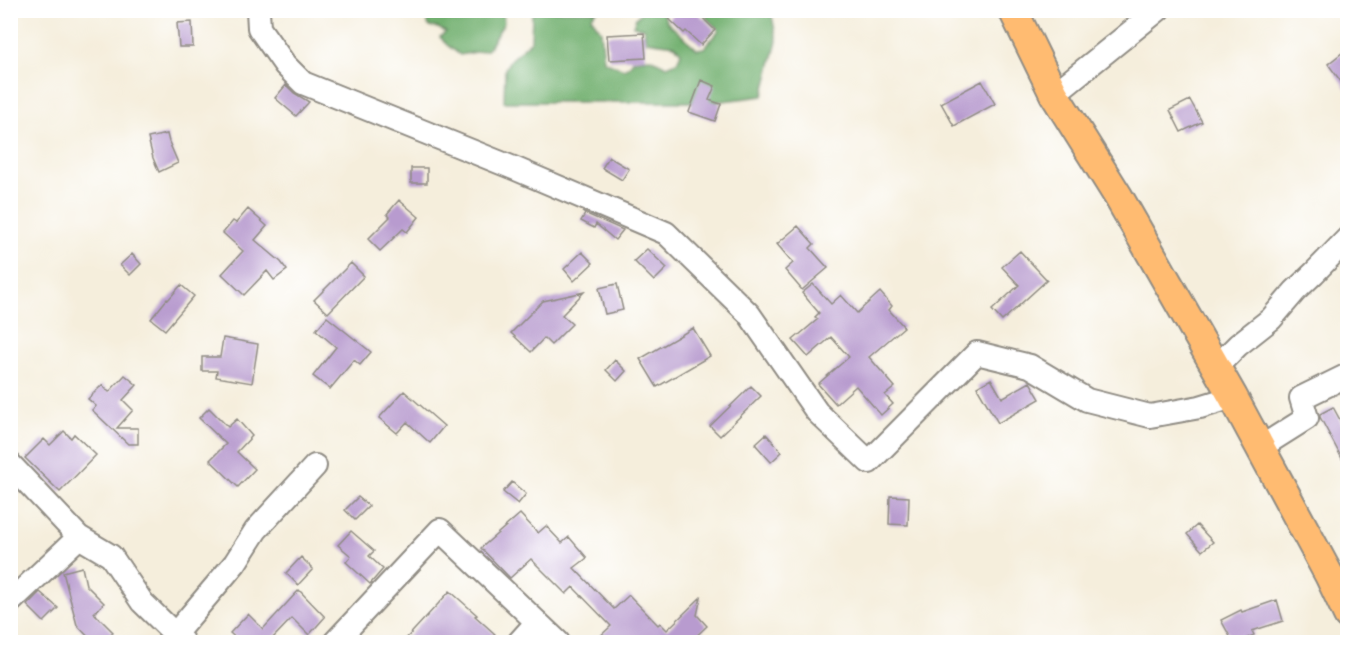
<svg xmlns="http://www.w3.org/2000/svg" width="1358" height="653" font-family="'Playpen Sans',sans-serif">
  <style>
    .forest { fill: #72b070; stroke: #4e6e4e; stroke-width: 1.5 }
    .building { fill: #b89bcf }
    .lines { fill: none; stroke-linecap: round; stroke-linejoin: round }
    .minor-casing { stroke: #908c84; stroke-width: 26 }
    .major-casing { stroke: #908c84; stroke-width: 32 }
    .minor { stroke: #fff; stroke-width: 22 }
    .major { stroke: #ffbb71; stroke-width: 28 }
  </style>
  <rect width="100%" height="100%" fill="#fff"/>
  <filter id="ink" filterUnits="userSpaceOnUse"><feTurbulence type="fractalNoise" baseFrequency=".0167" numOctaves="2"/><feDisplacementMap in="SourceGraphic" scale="12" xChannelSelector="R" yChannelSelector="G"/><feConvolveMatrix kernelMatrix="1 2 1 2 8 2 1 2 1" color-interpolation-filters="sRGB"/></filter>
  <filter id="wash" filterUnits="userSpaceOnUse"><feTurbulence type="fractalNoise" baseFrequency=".008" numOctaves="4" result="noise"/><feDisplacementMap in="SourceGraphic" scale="24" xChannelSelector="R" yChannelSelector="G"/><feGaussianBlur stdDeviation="1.35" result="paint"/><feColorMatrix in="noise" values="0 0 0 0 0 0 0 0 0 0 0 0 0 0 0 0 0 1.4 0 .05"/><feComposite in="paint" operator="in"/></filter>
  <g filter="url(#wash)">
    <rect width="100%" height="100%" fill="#f5eedc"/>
    <path class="forest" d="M432,11H443V12L447,13L448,17H456L458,15H469L473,11H503L504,23L487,50L460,55L447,45L440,37L446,32L438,28L430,27L427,23V13L432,12Z
      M538,11H597L591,17L601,31L604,61L624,69L629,66L634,60L650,58L667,66L677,62L681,53L675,45L646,41L644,28L633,26L636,18L642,11H658L663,13L667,22L697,49L704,48L719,30L706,18L708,12L707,11H771L777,41L763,96L715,102H504L505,69L510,60L531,41L532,15Z"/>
    <g id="blocks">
      <path class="building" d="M677,10H695L715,30L701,45L686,31L684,33L669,19Z
        M192,22L193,47H179L177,23Z
        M644,33L646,58L609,60L607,35Z
        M1347,49V90L1328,64Z
        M701,80L715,86L709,100L721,104L715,121L689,112Z
        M982,81L995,104L954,126L941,103Z
        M286,85L294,93L309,102L296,116L275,98Z
        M1190,100L1202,122L1181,132L1170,110Z
        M167,134L169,142L178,163L159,172L153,158L148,138Z
        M609,157L629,169L622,180L602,168Z
        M411,168H427V183H411Z
        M399,200L419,217L407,232L403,229L380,251L368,239L390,217L387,214Z
        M248,209L267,226L255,240L281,262L287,270L274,280L267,271L244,295L222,274L243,251L223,233L233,221L236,223Z
        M582,212L623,230L615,240L596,224L594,228L581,221L585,214Z
        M798,226L814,244L810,248L828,268L802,290L785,270L793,263L777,244Z
        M647,249L667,268L654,281L634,261Z
        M1020,251L1047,280L1002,321L992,310L1019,285L1002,267Z
        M582,252L593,263L574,281L564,269Z
        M132,254L141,264L130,275L120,265Z
        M351,263L364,276L328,313L314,300Z
        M617,284L623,310L605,314L599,288Z
        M813,284L831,304L841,295L857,313L880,292L892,306L889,310L904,327L869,357L895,387L885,395L893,404L881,415L856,386L836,404L818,384L849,357L831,337L808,357L793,340L818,319L815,317L819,313L802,293Z
        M181,285L194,296L165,330L151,319L167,299L168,300Z
        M584,292L562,315L572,324L551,345L544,338L531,352L511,333L543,301Z
        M327,317L371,352L360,365L354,360L330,389L313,376L336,347L316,330Z
        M693,328L710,356L657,387L640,359Z
        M223,338L258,344L252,383L216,377L217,371H202V357H220Z
        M615,360L626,371L617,381L606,370Z
        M125,375L137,385L123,400L133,410L117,428H138V444H128L92,410L96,406L88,399L102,385L109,392Z
        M991,379L1002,398L1030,382L1040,399L998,423L977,387Z
        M751,386L761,396L720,436L710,426Z
        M404,391L444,426L430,443L407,422L397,433L379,418Z
        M1333,407L1347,433V468L1320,417V414Z
        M209,408L228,427L237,419L252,436L237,452L255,469L238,487L210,460L226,444L199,418Z
        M64,431L71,438L74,434L96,455L60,492L25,458L44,439L50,445Z
        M766,434L782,452L771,462L755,444Z
        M512,482L526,494L518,504L503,492Z
        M890,496L909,497L908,525L889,524Z
        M358,497L369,506L355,520L345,510Z
        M520,514L538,533L546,526L562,543L569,537L587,558L574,568L614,609L629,595L658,625L660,623L667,630L701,597L697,615L707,626L690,642H594L611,626L573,587L566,594L531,559L510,578L481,548Z
        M1197,525L1213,542L1202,551L1187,534Z
        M351,531L374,551L369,556L383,569L370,584L346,562L351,556L338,545Z
        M301,557L313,569L298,585L286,573Z
        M82,567L86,585L104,603L94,613L113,632L102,642H93L77,625L63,572Z
        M299,590L325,617L309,635L292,618L273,638L278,642H240L230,633L248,614L263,629Z
        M450,591L477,615L475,616L495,634L488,642H403Z
        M40,592L58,608L44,622L27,605Z
        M1277,600L1283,621L1252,631L1254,635L1239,642H1233L1221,620L1241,610L1242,612Z"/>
    </g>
  </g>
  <g filter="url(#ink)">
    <use href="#blocks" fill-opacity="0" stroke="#908c84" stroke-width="1.5"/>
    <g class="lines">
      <defs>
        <path id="minor" d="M258,10L259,28L285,65L303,83L516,169L666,233L749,314L817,412L869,462L977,353L1030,366L1087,400L1150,416L1200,407L1233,397
          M1054,94L1158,10
          M1216,367L1238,345L1271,319L1295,291L1314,273L1348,238
          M1261,447L1307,418L1301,398L1348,375
          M10,464L79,537L111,556L142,602L183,642
          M10,602L79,537
          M175,634L235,563L256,530L315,466
          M335,642L440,530L558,642
          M519,642L537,622"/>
        <path id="major" d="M1013,10L1054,94L1118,196L1233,397L1329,575L1348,615"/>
      </defs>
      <use href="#minor" class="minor-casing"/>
      <use href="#major" class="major-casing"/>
      <use href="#minor" class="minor"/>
      <use href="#major" class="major"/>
    </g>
  </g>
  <rect width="1358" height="653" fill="none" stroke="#fff" stroke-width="36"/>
</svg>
